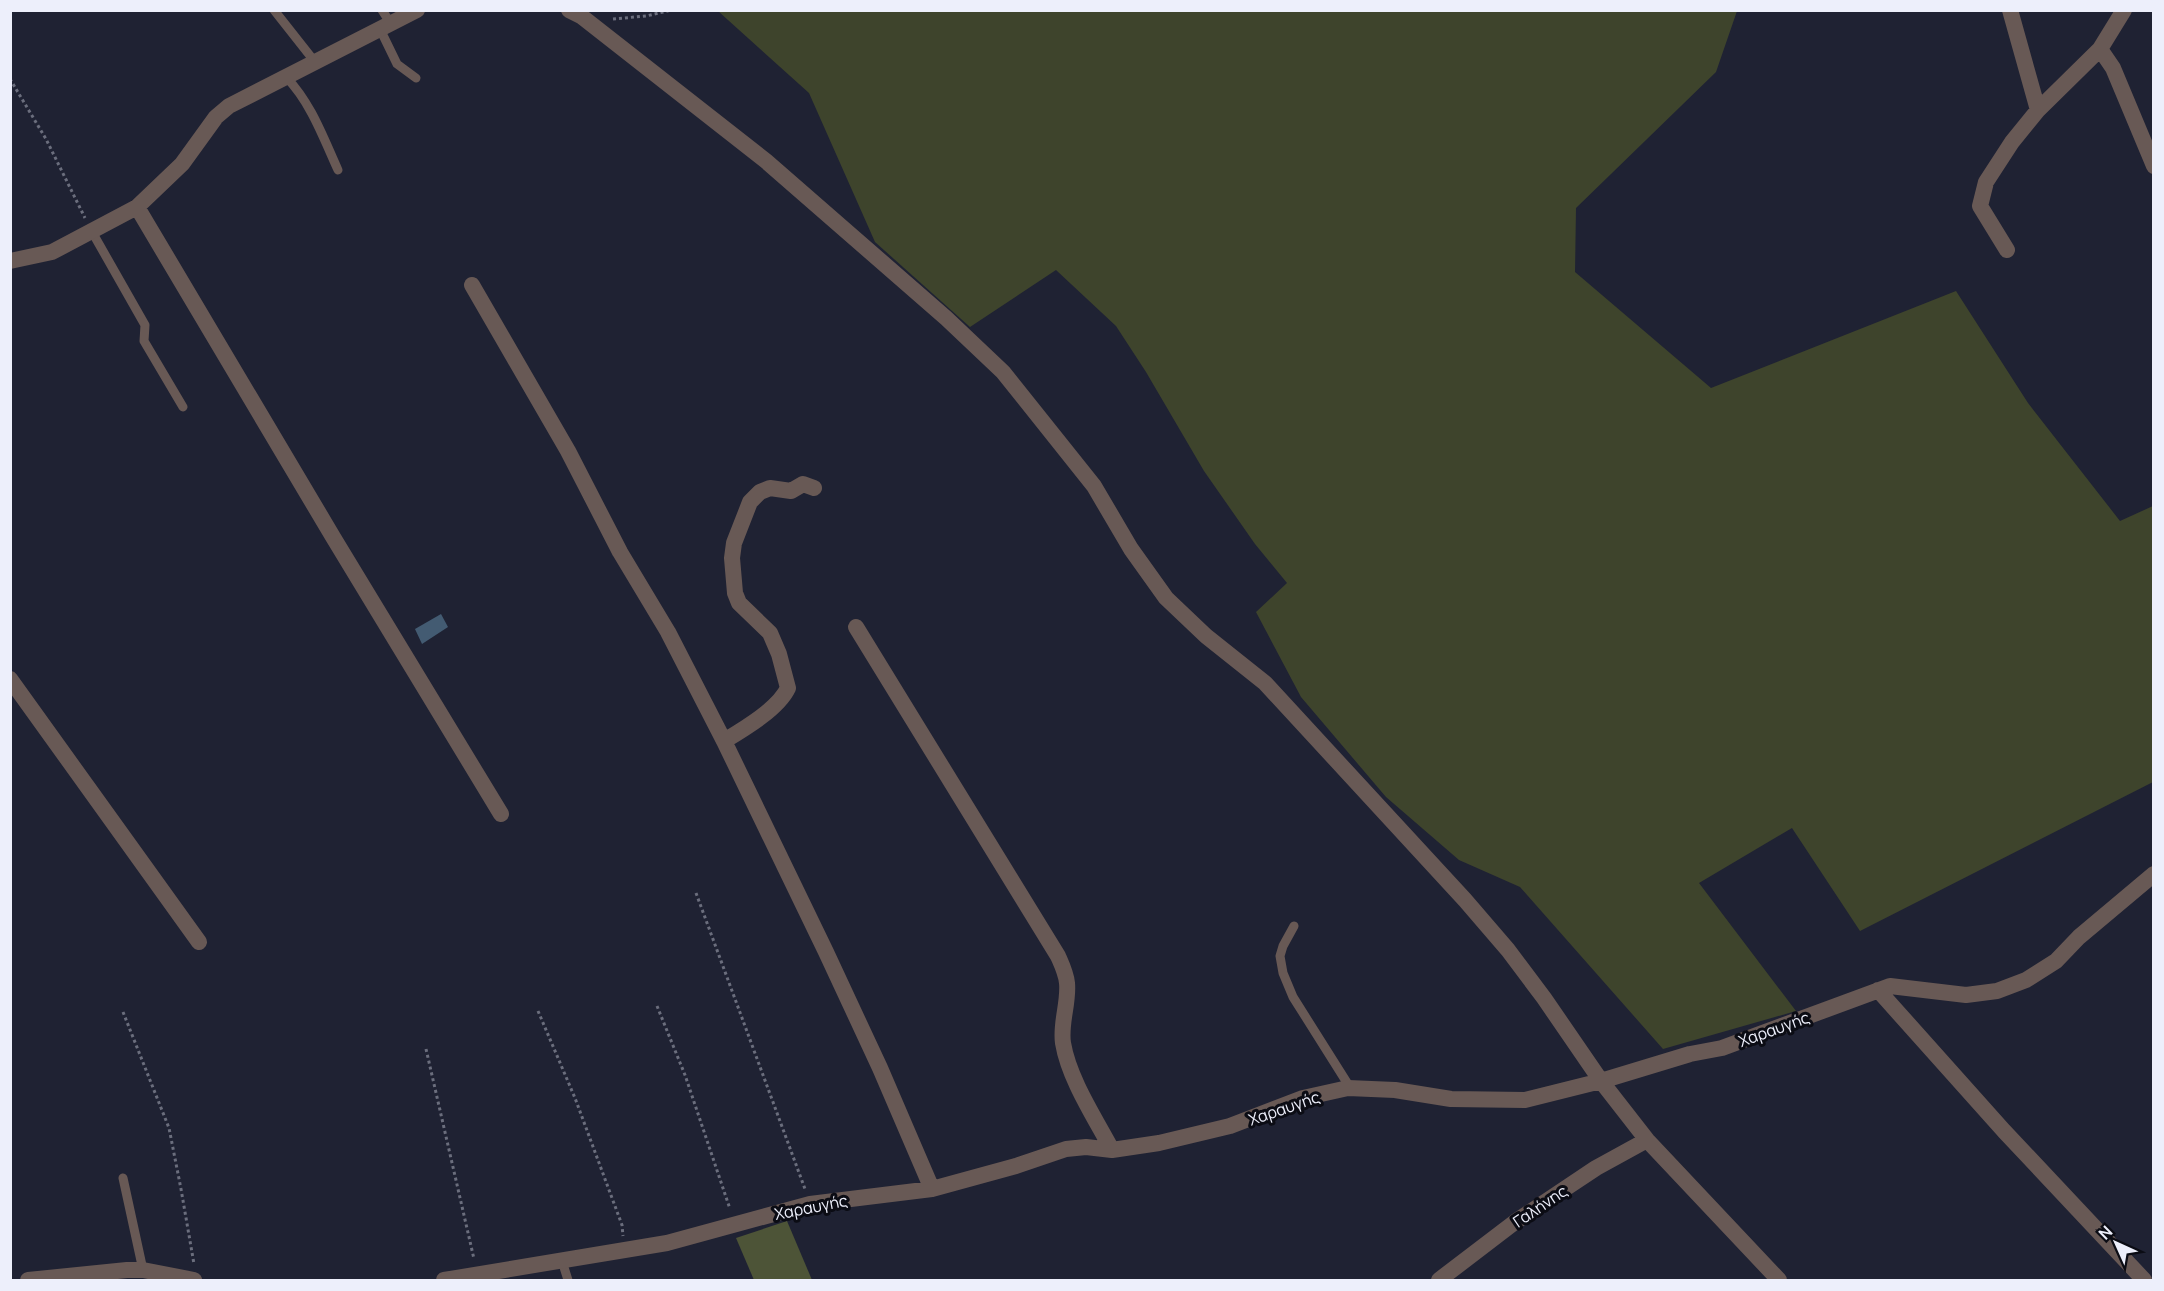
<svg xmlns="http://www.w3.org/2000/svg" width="2164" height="1291" font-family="Manrope,sans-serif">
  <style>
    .green { fill: #3e442c }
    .forest { fill: #4d5437 }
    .water { fill: #435b72 }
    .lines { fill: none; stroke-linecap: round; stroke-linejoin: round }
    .path { stroke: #6b6e7d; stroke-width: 3; stroke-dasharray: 3 3; stroke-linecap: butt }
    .service { stroke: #685955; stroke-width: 9 }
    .minor { stroke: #685955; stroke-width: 16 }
    .labels { text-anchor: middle; stroke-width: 6; stroke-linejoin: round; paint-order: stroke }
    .street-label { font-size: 16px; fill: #edeffb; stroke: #0b0c14 }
  </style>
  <rect width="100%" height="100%" fill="#1f2233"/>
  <path class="green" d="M718,11H1737L1716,72L1576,208L1575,272L1711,388L1956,291L2028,403L2120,521L2153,506V782L1860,931L1792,828L1699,883L1796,1011L1663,1049L1520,887L1459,860L1386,797L1301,697L1256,612L1287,583L1255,544L1204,471L1146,372L1116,326L1056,270L970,327L875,242L809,93Z"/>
  <path class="forest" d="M787,1221L812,1280H754L736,1238Z"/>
  <path class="water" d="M441,614L448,627L422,644L415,629Z"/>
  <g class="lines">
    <path class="path" d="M613,19L646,16L672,10
      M10,79L46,139L85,218
      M696,893L805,1189
      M657,1006L685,1075L730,1209
      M538,1011L575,1098L622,1225L623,1236
      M123,1012L169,1128L181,1189L194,1264
      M426,1049L474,1259"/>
    <path class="service" d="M274,10L315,62
      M382,10L391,24
      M380,29L397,64L416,78
      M286,77C311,103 323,137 338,170
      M91,230L145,325L144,341L183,407
      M1294,926L1283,946L1280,956L1283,973L1293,997L1351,1089
      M123,1178L143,1270
      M562,1261L568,1280"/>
    <path class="minor" d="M569,10L581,16L766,161L946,318L1003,372L1094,486L1131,549L1166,598L1206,636L1265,683L1465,900L1508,950L1544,998L1601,1081L1647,1140L1779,1280
      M2010,10L2038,110
      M2100,49L2113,68L2154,166
      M137,207L333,537L501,814
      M2007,250L1980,206L1986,182L2012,142L2038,110L2100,49L2124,10
      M10,261L52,252L137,207L182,164L216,117L229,106L417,10
      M472,285L568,451L620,552L668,632L724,741L826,952L880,1068L932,1189
      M856,627L1058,956C1062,965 1066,973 1067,983C1069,1003 1060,1023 1063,1043C1069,1079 1095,1118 1112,1150
      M10,679L199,942
      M724,741C744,729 778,709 788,688L779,654L770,633L739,603L735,593L732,558L734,543L750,502L760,492L770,488L791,491L803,484L814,488
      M1878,990L2004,1131L2144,1280
      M28,1280L127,1270H143L194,1280
      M444,1280L667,1243L810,1204L932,1189L1016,1166L1066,1149L1086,1147L1112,1150L1159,1143L1230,1126L1303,1098L1348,1088L1395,1090L1451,1099L1525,1100L1601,1081L1690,1054L1722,1048L1890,986L1966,995L1997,991L2026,980L2056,961L2079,937L2154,874
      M1439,1280L1515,1222L1596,1168L1647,1140"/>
  </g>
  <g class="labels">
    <g class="street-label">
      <text transform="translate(1774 1029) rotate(-20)" y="6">Χαραυγής</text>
      <text transform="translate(1284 1108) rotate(-19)" y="6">Χαραυγής</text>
      <text transform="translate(1540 1206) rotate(-34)" y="6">Γαλήνης</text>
      <text transform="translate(811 1207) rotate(-11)" y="6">Χαραυγής</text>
    </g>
  </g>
  <rect width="2164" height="1291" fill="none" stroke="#edeffb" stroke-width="24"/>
  <g transform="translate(2116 1243) rotate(315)" stroke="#0b0c14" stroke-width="4.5" paint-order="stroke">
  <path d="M0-4.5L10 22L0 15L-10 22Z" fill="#edeffb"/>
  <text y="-9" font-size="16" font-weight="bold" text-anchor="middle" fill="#edeffb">N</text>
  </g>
</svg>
